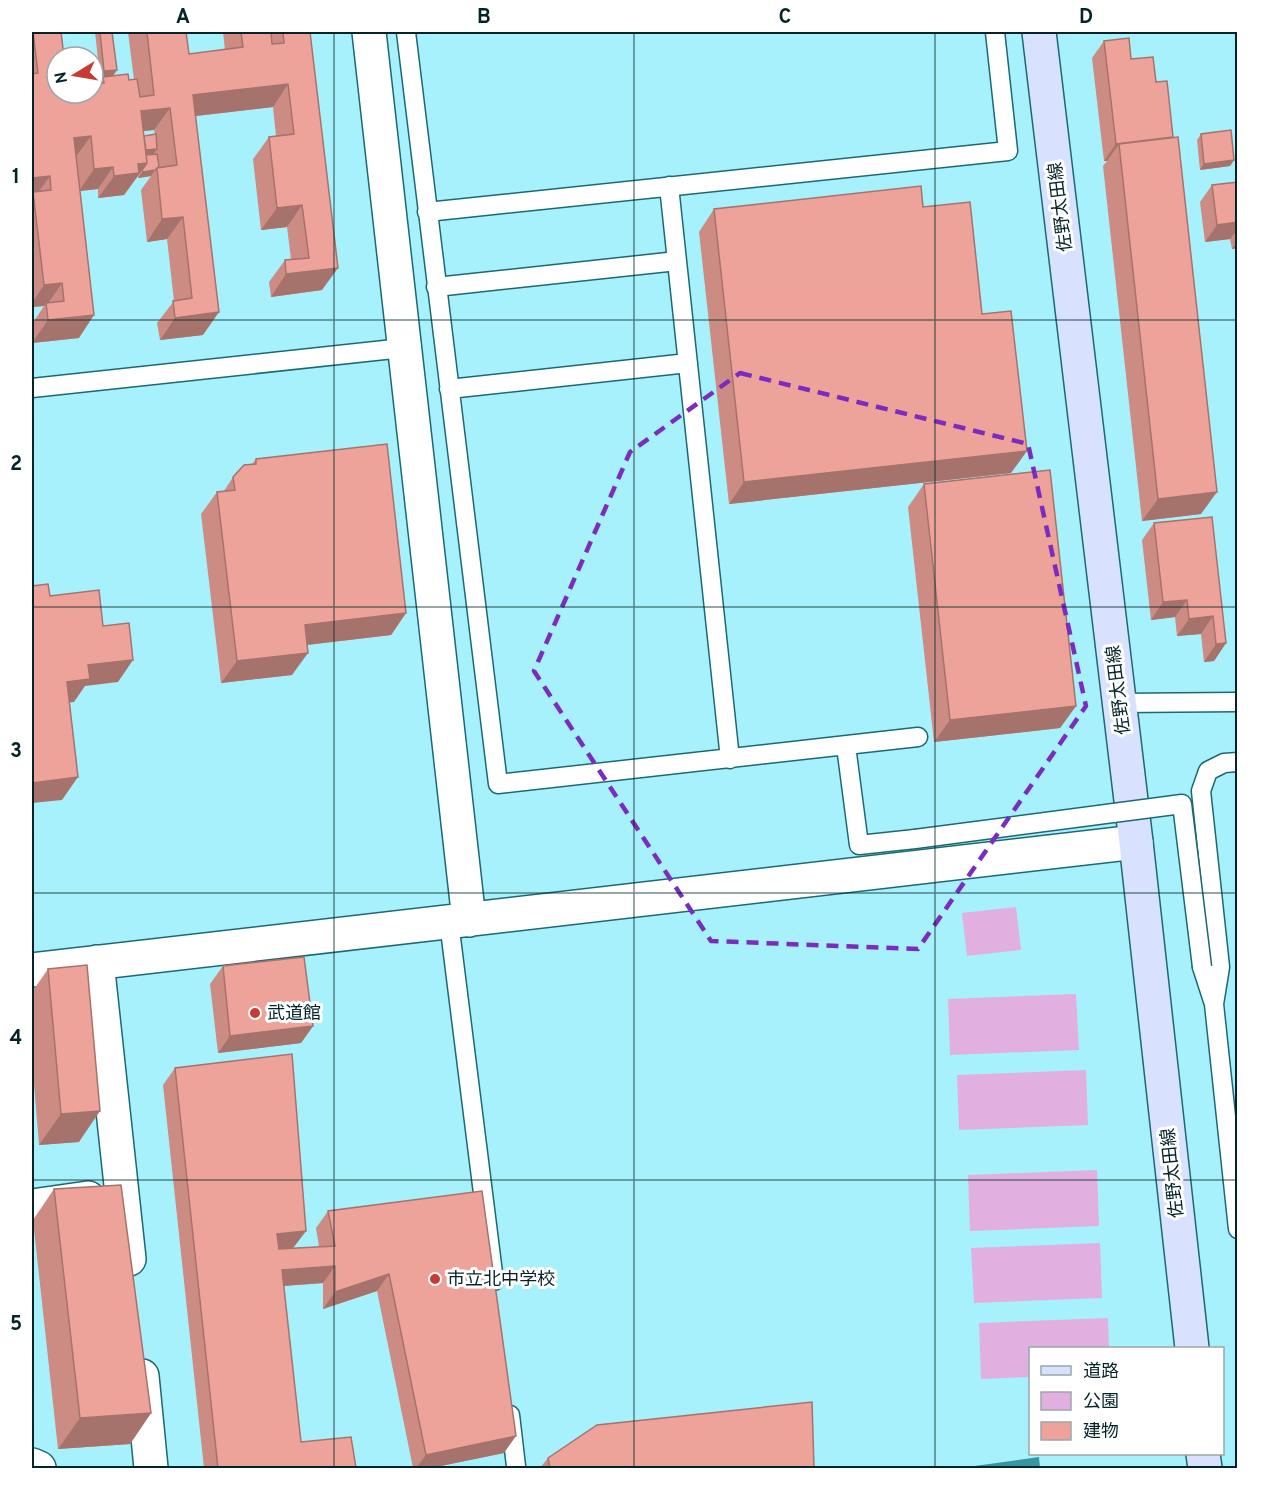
<svg xmlns="http://www.w3.org/2000/svg" width="1269" height="1500" font-family="Overpass,'Noto Sans JP',sans-serif">
  <style>
    .green { fill: #e2b0e0 }
    .water { fill: #3796a3 }
    .lines { fill: none; stroke-linecap: round; stroke-linejoin: round }
    .service-casing { stroke: #1b6973; stroke-width: 21 }
    .minor-casing { stroke: #1b6973; stroke-width: 36 }
    .secondary-casing { stroke: #1b6973; stroke-width: 36 }
    .service { stroke: #fff; stroke-width: 18 }
    .minor { stroke: #fff; stroke-width: 33 }
    .secondary { stroke: #d8e2fe; stroke-width: 33 }
    .service-bridge-casing { stroke: #1b6973; stroke-width: 21; stroke-linecap: butt }
    .service-bridge { stroke: #fff; stroke-width: 18 }
    .wall { fill: #cc8c84; fill-rule: evenodd }
    .shaded-wall { fill: #a6726c }
    .building { fill: #eda39a; stroke: #a6726c; stroke-width: 1.5 }
    .marked { fill: none; stroke: #7b2cbf; stroke-width: 4.5; stroke-dasharray: 12 8; stroke-linejoin: round }
    .grid { fill: none; stroke: #052428; stroke-width: 1.5; stroke-opacity: 0.55 }
    .poi-dot { fill: #c83a34; stroke: #fff; stroke-width: 2 }
    .labels { text-anchor: middle; stroke-width: 6; stroke-linejoin: round; paint-order: stroke }
    .street-label { font-size: 18px; fill: #052428; stroke: #fff }
    .poi-label { font-size: 18px; fill: #052428; stroke: #fff; text-anchor: start }
    .neatline { fill: none; stroke: #052428; stroke-width: 2 }
    .grid-label { font-size: 20px; text-anchor: middle; font-weight: bold; fill: #052428 }
  </style>
  <rect width="100%" height="100%" fill="#a7f1fc"/>
  <path class="green" d="M1016,907L1021,950L967,956L962,913Z
    M1076,994L1079,1050L950,1055L948,999Z
    M1086,1070L1088,1125L959,1130L957,1075Z
    M1097,1170L1099,1226L970,1231L968,1175Z
    M1100,1243L1102,1298L974,1303L971,1248Z
    M1108,1318L1109,1348H1030V1377L981,1379L979,1323Z"/>
  <path class="water" d="M1039,1457L1040,1468H960Z"/>
  <g class="lines">
    <defs>
      <path id="service" d="M406,32L498,784L918,737
        M669,186L730,759
        M427,212L1008,151L995,32
        M436,287L677,261
        M32,388L403,348
        M449,389L688,363
        M1119,703L1238,702
        M846,746L859,845L915,839
        M449,922L494,1281
        M1202,967L1214,1004L1238,1229
        M1214,1004L1220,967L1201,791L1208,771L1224,763L1238,762
        M510,1415L516,1466"/>
      <path id="minor" d="M369,32L469,920
        M97,962L129,1259
        M32,970L1136,842
        M32,1206L88,1198
        M142,1376L151,1468
        M32,1465L39,1468"/>
      <path id="secondary" d="M1039,32L1136,842L1192,1348
        M1203,1454L1205,1468"/>
    </defs>
    <use href="#service" class="service-casing"/>
    <use href="#minor" class="minor-casing"/>
    <use href="#secondary" class="secondary-casing"/>
    <use href="#service" class="service"/>
    <use href="#minor" class="minor"/>
    <use href="#secondary" class="secondary"/>
    <defs>
      <path id="service-bridge" d="M915,839L1182,804L1202,967"/>
    </defs>
    <use href="#service-bridge" class="service-bridge-casing"/>
    <use href="#service-bridge" class="service-bridge"/>
  </g>
  <path class="wall" d="M32,32H61L70,102L74,101L80,93H93L102,77H100L95,32H112L113,76L129,80H134L128,32H186L189,54L225,50L223,32H310L322,290L271,297L269,282L285,260L291,259L287,227L261,230L253,159L269,137L276,136L273,107L196,116L203,335L160,340L157,323L174,301L167,239L147,242L141,190L151,176L138,178V176L124,195L98,198V189L80,191L79,338L32,343V324L44,306L32,307ZM154,130L155,134L144,136V131Z
    M1104,41L1131,59L1201,514L1142,521L1103,166L1107,161H1104L1092,58Z
    M1201,134L1234,160L1230,166L1200,170L1197,140Z
    M1238,182V248L1232,249L1230,239L1205,242L1200,202L1212,185Z
    M923,207L982,314L1011,473L729,504L699,232L714,209Z
    M256,459L406,613L391,635L307,645L292,675L221,683L201,514L217,492L224,491L233,477L252,464Z
    M924,484L1076,706L1060,728L934,742L908,507Z
    M1212,517L1226,643L1214,661L1204,662L1201,634L1177,636L1175,617L1151,620L1142,540L1154,523Z
    M223,966L313,1026L301,1043L218,1053L210,984Z
    M48,969L79,1142L39,1145L32,1060V992Z
    M175,1068L306,1231L293,1248L319,1247L316,1228L328,1211L482,1191L504,1453L431,1468H413L377,1291L323,1309V1283L283,1286L301,1442L356,1468H204L163,1085Z
    M54,1189L151,1413L130,1444L58,1449L33,1220Z
    M548,1458L814,1468H540Z"/>
  <path class="shaded-wall" d="M117,70L113,76L100,77L104,71Z
    M288,84L273,107L178,118L193,95Z
    M170,108L154,130L126,133L141,111Z
    M91,136L75,158L74,138Z
    M1173,137L1119,144L1107,161H1104L1116,144Z
    M157,149L153,155L137,157L141,151Z
    M1234,160L1230,166L1200,170L1204,164Z
    M147,163L124,195L98,198L114,176L138,164Z
    M113,167L98,189L79,191L94,169Z
    M155,170L151,176L138,178L143,172Z
    M50,176L34,198L33,192L32,194V178Z
    M302,205L287,227L261,230L277,208Z
    M183,217L167,239L147,242L162,219Z
    M1238,222V229L1230,239L1205,242L1217,225Z
    M1238,241V248L1232,249Z
    M338,268L322,290L271,297L286,274Z
    M62,283L47,305L46,303L44,306L32,307V303L44,285Z
    M219,312L203,335L160,340L175,318Z
    M94,315L79,338L32,343L48,320Z
    M1027,451L1011,473L729,504L744,482Z
    M1217,492L1201,514L1142,521L1158,499Z
    M1187,600L1175,617L1151,620L1163,602Z
    M406,613L391,635L289,647L305,625Z
    M1213,616L1201,634L1177,636L1189,619Z
    M1226,643L1214,661L1204,662L1216,644Z
    M308,653L292,675L221,683L237,661Z
    M133,660L118,682L85,686L74,702L52,704L67,682L88,665Z
    M1076,706L1060,728L934,742L950,720Z
    M78,777L62,800L32,803V783Z
    M313,1026L301,1043L218,1053L230,1036Z
    M100,1111L79,1142L39,1145L61,1114Z
    M306,1231L293,1248L265,1251L277,1234Z
    M335,1266L323,1283L269,1287L282,1270Z
    M389,1274L377,1291L323,1309L335,1292Z
    M151,1413L130,1444L58,1449L80,1418Z
    M516,1436L504,1453L431,1468H416L426,1455Z"/>
  <path class="building" d="M33,32H61L64,57H57V93H69L70,102L86,100V93H93V84L104,83L103,77L128,74L129,80L137,79L140,97L154,95L147,32H186L189,54L243,47L241,32H271L272,44L284,43L283,32H310L338,268L286,274L285,260L309,258L302,205L277,208L269,137L294,134L288,84L193,95L219,312L175,318L173,301L192,298L183,217L162,219L157,168L177,165L170,108L141,111L147,163L138,164L139,173L114,176L113,167L94,169L91,136L74,138L94,315L48,320L46,303L64,301L62,283L44,285L33,192L51,190L50,176L32,178V74L38,73Z
    M100,32H112L117,70L104,71Z
    M1129,38L1131,59L1153,57L1156,82L1167,81L1173,137L1116,144L1104,41Z
    M1231,130L1234,160L1204,164L1201,134Z
    M156,134L157,149L146,150L144,136Z
    M1178,137L1217,492L1158,499L1119,144Z
    M157,154L159,167L157,168L155,170L143,172L142,170L147,163L146,155Z
    M1238,182V222L1217,225L1212,185Z
    M921,186L923,207L970,202L982,314L1011,311L1027,451L744,482L714,209Z
    M387,444L406,613L305,625L308,653L237,661L217,492L235,490L233,477L244,465L256,464V459Z
    M1050,470L1076,706L950,720L924,484Z
    M1212,517L1226,643L1216,644L1213,616L1189,619L1187,600L1163,602L1154,523Z
    M48,584L50,596L99,590L103,626L129,623L133,660L88,665L90,679L67,682L78,777L32,783V586Z
    M304,957L313,1026L230,1036L223,966Z
    M87,965L100,1111L61,1114L48,969Z
    M292,1054L306,1231L277,1234L279,1249L335,1246L328,1211L482,1191L516,1436L426,1455L389,1274L335,1292V1266L282,1270L301,1442L351,1437L356,1468H218L175,1068Z
    M121,1185L151,1413L80,1418L54,1189Z
    M812,1402L814,1468H550L548,1458L597,1425Z"/>
  <path class="marked" d="M740,373L1028,444L1086,706L918,949L711,941L534,671L630,452Z"/>
  <path class="grid" d="M334,32V1468M634,32V1468M935,32V1468M32,320H1238M32,607H1238M32,893H1238M32,1180H1238"/>
  <g class="poi-dot">
    <circle cx="255" cy="1013" r="6"/>
    <circle cx="435" cy="1279" r="6"/>
  </g>
  <g class="labels">
    <g class="street-label">
      <text transform="translate(1060 207) rotate(-97)" y="6">佐野太田線</text>
      <text transform="translate(1118 690) rotate(-97)" y="6">佐野太田線</text>
      <text transform="translate(1172 1173) rotate(-96)" y="6">佐野太田線</text>
    </g>
    <g class="poi-label">
      <text x="267" y="1019">武道館</text>
      <text x="447" y="1285">市立北中学校</text>
    </g>
  </g>
  <rect width="1269" height="1500" fill="none" stroke="#ffffff" stroke-width="66"/>
  <rect x="1029" y="1347" width="195" height="108" fill="#ffffff" stroke="#9ba7a9" stroke-width="1.5"/>
  <rect x="1041" y="1366" width="30" height="9" fill="#d8e2fe" stroke="#9ba7a9" stroke-width="1.5"/>
  <text x="1083" y="1377" font-size="18" fill="#052428">道路</text>
  <rect x="1041" y="1392" width="30" height="18" fill="#e2b0e0" stroke="#9ba7a9" stroke-width="1.5"/>
  <text x="1083" y="1407" font-size="18" fill="#052428">公園</text>
  <rect x="1041" y="1422" width="30" height="18" fill="#eda39a" stroke="#9ba7a9" stroke-width="1.5"/>
  <text x="1083" y="1437" font-size="18" fill="#052428">建物</text>
  <g transform="translate(75 75) rotate(259)"><circle r="28" fill="#ffffff" stroke="#9ba7a9" stroke-width="1.5"/>
  <path d="M0-4.5L10 22L0 15L-10 22Z" fill="#c83a34"/>
  <text y="-9" font-size="16" font-weight="bold" text-anchor="middle" fill="#052428">N</text>
  </g>
  <rect x="33" y="33" width="1203" height="1434" class="neatline"/>
  <g class="grid-label">
    <text x="183" y="23">A</text>
    <text x="484" y="23">B</text>
    <text x="785" y="23">C</text>
    <text x="1086" y="23">D</text>
    <text x="16" y="183">1</text>
    <text x="16" y="470">2</text>
    <text x="16" y="757">3</text>
    <text x="16" y="1044">4</text>
    <text x="16" y="1330">5</text>
  </g>
</svg>
